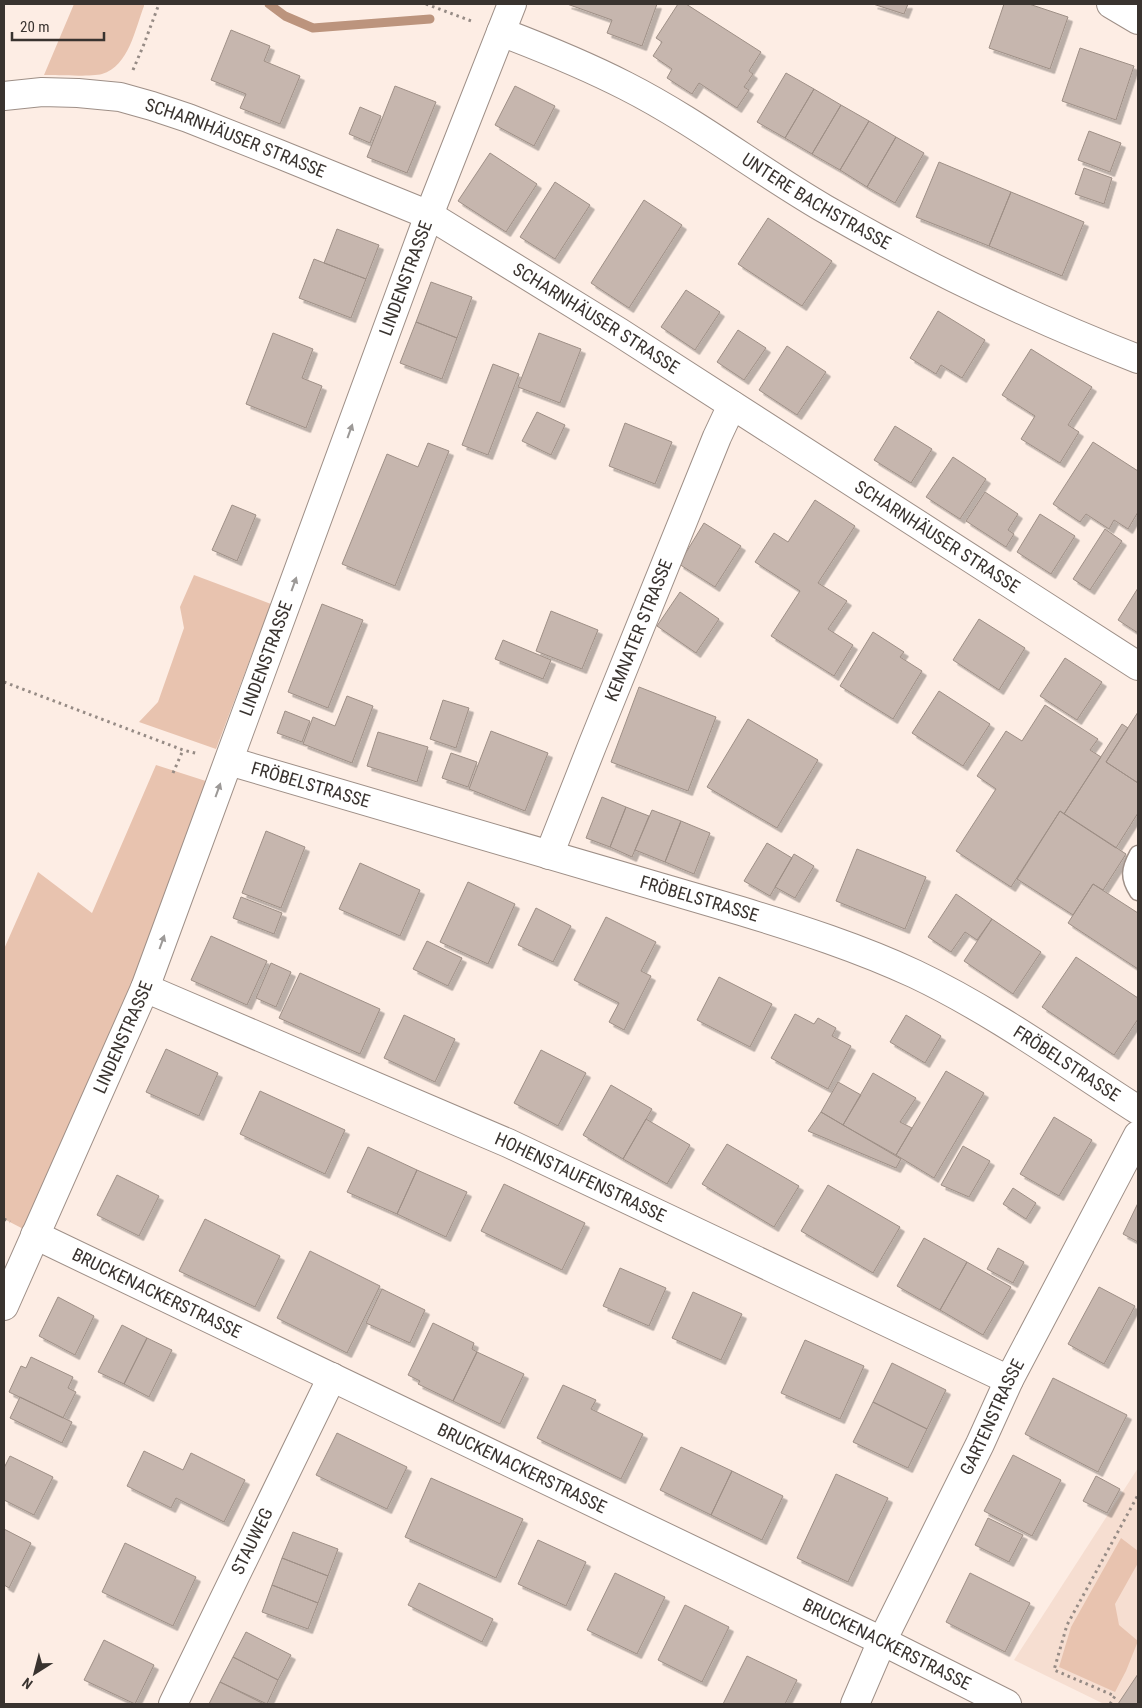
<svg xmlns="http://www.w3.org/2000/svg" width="1142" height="1708" font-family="'Roboto Condensed',sans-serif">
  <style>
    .built { fill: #f6ded1 }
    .green { fill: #e8c3af }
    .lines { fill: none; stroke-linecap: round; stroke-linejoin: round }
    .stream { stroke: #bc947d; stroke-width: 9 }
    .building { fill: #c6b6ae; stroke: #9e8f86; filter: url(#shadow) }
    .service-casing { stroke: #9e8f87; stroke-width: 19 }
    .minor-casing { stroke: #9e8f87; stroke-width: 30 }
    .path { stroke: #968b85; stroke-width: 3; stroke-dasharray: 2.5 4; stroke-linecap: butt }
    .service { stroke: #fff; stroke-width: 16 }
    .minor { stroke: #fff; stroke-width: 28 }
    .oneway { fill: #9c9997 }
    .labels { text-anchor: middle; stroke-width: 4; stroke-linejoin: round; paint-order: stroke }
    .street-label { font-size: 18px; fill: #39332f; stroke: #fdede4 }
  </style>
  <defs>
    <filter id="shadow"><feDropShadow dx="4.5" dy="4.5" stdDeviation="0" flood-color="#0004"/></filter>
  </defs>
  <rect width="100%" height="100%" fill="#fdede4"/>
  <path class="built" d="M1138,1468V1704H1104L1014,1660Z"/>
  <path class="green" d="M74,4H144V6C135,29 129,66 102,74C91,77 57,75 44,75Z
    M194,575L271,604L216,749L139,722L158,702L184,628L180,607Z
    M156,765L212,783L35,1235L4,1219V949L38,872L92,913Z
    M1121,1538L1138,1551V1563L1115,1604L1119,1625L1138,1641L1126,1671L1115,1692L1059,1667L1071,1627Z"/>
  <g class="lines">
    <path class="stream" d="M269,4L285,16L313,28L430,19"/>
  </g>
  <path class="building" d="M567,4H657L642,46L607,33L612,20Z
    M678,4H686L761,52L749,71L753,74L744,87L749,90L737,108L699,83L692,94L667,78L672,69L653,56L662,42L656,38Z
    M873,4H908L904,14Z
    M1004,4H1029L1068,17L1050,69L989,48Z
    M231,30L270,46L264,61L300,76L280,124L240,108L246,94L211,80Z
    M1080,48L1134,66L1116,120L1062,101Z
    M786,73L814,89L785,138L757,122Z
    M395,86L436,102L407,173L367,157Z
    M515,86L555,106L534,146L495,125Z
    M814,89L841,105L812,154L785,138Z
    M841,105L869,121L840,170L812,154Z
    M360,107L381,116L370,143L349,134Z
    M869,121L896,137L867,187L840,170Z
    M1089,131L1121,143L1110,172L1078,160Z
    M896,137L924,153L895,203L867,187Z
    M490,153L537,184L506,232L458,201Z
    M939,162L1011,192L989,246L916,217Z
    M1084,168L1112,178L1104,204L1075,194Z
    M555,182L590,205L555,259L520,237Z
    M1011,192L1084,222L1062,276L989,246Z
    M644,200L682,225L629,308L591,283Z
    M768,218L832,261L802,306L738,264Z
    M337,229L379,245L366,279L324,263Z
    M314,259L366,279L351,318L299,298Z
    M431,282L472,297L457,338L416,322Z
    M686,290L720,312L695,350L661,327Z
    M938,311L985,340L962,378L941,365L936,374L910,358Z
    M416,322L457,338L442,379L400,363Z
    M738,330L766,348L744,380L717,362Z
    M273,333L313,349L302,378L322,386L306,428L246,404Z
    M539,333L581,349L560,403L518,387Z
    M787,346L826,372L797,415L759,390Z
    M1031,349L1092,387L1068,425L1079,432L1060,463L1021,439L1035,416L1002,395Z
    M493,364L519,374L488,455L462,445Z
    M537,412L565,425L551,455L522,441Z
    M625,423L672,442L655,484L609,466Z
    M895,426L932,449L911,483L874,460Z
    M1093,442L1138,471V512L1128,529L1114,520L1109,529L1086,514L1080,522L1053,504Z
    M428,443L449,451L395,586L342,564L387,454L418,467Z
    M953,457L986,479L960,519L926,497Z
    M985,492L1018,514L1008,530L1014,534L1006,547L966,521Z
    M815,500L855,526L818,583L847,601L828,629L853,645L834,676L771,636L800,591L755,562L774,533L788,542Z
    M232,505L256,515L237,561L212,550Z
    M1040,514L1075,536L1051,574L1017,552Z
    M704,523L741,546L715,587L679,564Z
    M1105,529L1122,541L1090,590L1073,579Z
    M1138,588V633L1118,620Z
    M680,592L719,619L696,653L657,626Z
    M322,604L363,620L328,708L288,692Z
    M551,611L598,630L582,669L536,651Z
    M979,619L1025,648L999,690L953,660Z
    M873,632L904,652L900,657L922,671L893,719L840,686Z
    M503,640L551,660L543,679L495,659Z
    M1065,658L1102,682L1077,720L1040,696Z
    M639,687L716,717L688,791L611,762Z
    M939,691L990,724L963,766L912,733Z
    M347,696L373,706L352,763L303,744L313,717L335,726Z
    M443,700L469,708L456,748L430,739Z
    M1045,705L1098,739L1090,750L1101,757L1064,814L1060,811L1011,887L956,851L996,789L977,776L1006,731L1022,741Z
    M285,711L310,721L302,742L277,733Z
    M1138,712V783L1106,762Z
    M748,719L818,760L777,828L707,787Z
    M1122,724L1128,728L1106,762L1138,783V813L1116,848L1064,814Z
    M491,731L548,753L525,811L469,789Z
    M378,732L428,747L417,782L367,766Z
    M451,753L477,762L468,787L442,778Z
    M602,797L626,807L610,847L586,838Z
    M626,807L649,816L632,857L610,847Z
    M652,810L681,821L665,862L635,850Z
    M1060,811L1126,854L1103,890L1093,884L1073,915L1017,879Z
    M681,821L710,833L694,874L665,862Z
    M266,831L305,847L281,908L242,893Z
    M767,843L792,858L770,896L744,881Z
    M857,849L926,877L905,929L836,901Z
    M794,854L814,866L795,898L775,887Z
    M360,863L420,890L400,936L339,909Z
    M468,882L515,904L488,964L440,942Z
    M1093,884L1138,913V969L1068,923Z
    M956,894L992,919L977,940L965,932L951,952L928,937Z
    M241,897L282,913L274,934L233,918Z
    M536,908L571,926L553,962L518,945Z
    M606,917L656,942L641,971L651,976L624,1030L609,1022L619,1003L574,980Z
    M992,919L1041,952L1013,994L964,961Z
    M211,936L267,961L247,1005L191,980Z
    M427,941L462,958L448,986L413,969Z
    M1076,957L1138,998V1019L1114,1055L1042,1007Z
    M271,963L291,972L276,1007L256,998Z
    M300,973L380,1009L360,1054L279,1018Z
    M719,977L772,1004L750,1047L697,1020Z
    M795,1014L814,1024L818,1018L836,1028L832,1036L851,1046L828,1089L771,1058Z
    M404,1015L455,1039L435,1082L384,1058Z
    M906,1015L941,1036L925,1063L890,1042Z
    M166,1049L218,1073L199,1116L146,1092Z
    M541,1050L586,1073L558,1126L514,1103Z
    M946,1071L984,1093L934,1178L896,1155Z
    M873,1073L916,1098L900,1122L912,1128L896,1155L843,1125Z
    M838,1082L861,1095L843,1125L821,1112Z
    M611,1085L652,1109L623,1159L583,1135Z
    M260,1091L345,1130L325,1174L240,1134Z
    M821,1112L901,1159L896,1168L808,1131Z
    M1054,1117L1092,1140L1059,1196L1020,1174Z
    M646,1119L690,1145L667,1184L623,1159Z
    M727,1144L799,1186L774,1227L702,1184Z
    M963,1146L990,1161L969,1197L941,1185Z
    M368,1147L417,1170L397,1214L347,1192Z
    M417,1170L467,1192L446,1237L397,1214Z
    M117,1175L159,1196L139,1236L97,1215Z
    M504,1184L585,1223L562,1270L481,1231Z
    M828,1185L900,1227L873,1273L801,1231Z
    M1013,1188L1036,1203L1026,1219L1003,1204Z
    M1138,1203V1242L1123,1234Z
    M205,1219L280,1256L255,1307L179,1271Z
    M924,1238L967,1262L940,1310L897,1286Z
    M998,1248L1024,1262L1013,1283L987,1269Z
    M310,1251L380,1286L347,1353L277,1318Z
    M967,1262L1011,1287L983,1335L940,1310Z
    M620,1268L666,1288L649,1326L603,1306Z
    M1099,1287L1135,1306L1104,1364L1068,1344Z
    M382,1289L425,1310L410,1343L366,1323Z
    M693,1292L742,1314L721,1360L672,1338Z
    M58,1297L94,1316L75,1355L39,1336Z
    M433,1323L474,1343L472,1349L477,1352L453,1401L418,1384L420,1381L408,1375Z
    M122,1325L147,1338L124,1384L98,1372Z
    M147,1338L172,1350L149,1397L124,1384Z
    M805,1340L864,1366L840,1419L781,1393Z
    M477,1352L524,1374L500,1424L453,1401Z
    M31,1357L73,1377L68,1388L76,1392L63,1418L9,1392L21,1366L26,1368Z
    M892,1363L946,1390L927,1429L873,1402Z
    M1053,1378L1127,1415L1098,1472L1025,1434Z
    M563,1385L596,1400L591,1409L643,1434L621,1479L537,1438Z
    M20,1397L72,1422L62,1443L10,1418Z
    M873,1402L927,1429L908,1468L853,1442Z
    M337,1433L407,1467L387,1509L316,1475Z
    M681,1447L732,1471L711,1515L660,1490Z
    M144,1451L183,1470L191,1453L245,1480L224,1522L176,1498L171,1508L127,1486Z
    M1013,1455L1061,1480L1032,1536L984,1511Z
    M10,1456L53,1477L34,1515L4,1500V1468Z
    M732,1471L783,1496L762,1540L711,1515Z
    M836,1474L888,1498L848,1582L797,1558Z
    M1096,1476L1120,1489L1107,1513L1083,1501Z
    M431,1478L523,1519L496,1578L405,1537Z
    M988,1518L1023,1535L1009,1562L975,1545Z
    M4,1529L31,1543L9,1588L4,1585Z
    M293,1532L338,1549L328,1576L282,1558Z
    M538,1540L586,1562L566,1606L518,1584Z
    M125,1543L196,1577L173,1626L102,1592Z
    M282,1558L328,1576L318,1603L272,1585Z
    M615,1573L665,1597L637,1654L587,1630Z
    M970,1573L1030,1603L1005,1652L946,1622Z
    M419,1583L493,1619L482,1642L408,1605Z
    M272,1585L318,1603L308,1629L262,1612Z
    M685,1605L729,1627L702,1682L658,1660Z
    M246,1632L291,1655L278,1680L233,1657Z
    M104,1640L154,1665L135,1704L84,1680Z
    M747,1656L797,1680L785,1704H723Z
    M233,1657L278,1680L267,1704L220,1682Z
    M1138,1674V1704H1118Z
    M220,1682L264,1704H209Z"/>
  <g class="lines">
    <defs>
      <path id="service" d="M1138,854C1130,869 1128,877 1138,892"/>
      <g id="minor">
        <path d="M1111,4L1138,20"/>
        <path id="s1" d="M501,32C543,48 585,65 626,86C695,121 758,170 825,209C926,267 1030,317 1138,359"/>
        <path id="s2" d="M4,96L42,92L78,93L120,97L152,106L188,118L279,154L429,215L619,332L1138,666"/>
        <path id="s3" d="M229,761L741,911C800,929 859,948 915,974C993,1011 1066,1064 1138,1110"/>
        <path id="s4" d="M549,855L592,746L717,437L732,405"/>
        <path id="s5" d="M145,988L508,1143L1009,1380"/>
        <path id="s6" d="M35,1235L882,1641L1007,1704"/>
        <path id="s7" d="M4,1306L145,988L429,215L512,4"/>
        <path id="s8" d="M173,1704L332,1377"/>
        <path id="s9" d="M855,1704L882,1641L980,1444L1009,1380L1138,1135"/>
      </g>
    </defs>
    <use href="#service" class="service-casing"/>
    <use href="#minor" class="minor-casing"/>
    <path class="path" d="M426,4L474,22
      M133,70L144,44L159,4
      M4,682L183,750L199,754
      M173,773L183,750
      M4,1219L10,1222
      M1110,1704L1115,1696L1054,1670L1067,1625L1138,1495"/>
    <use href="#service" class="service"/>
    <use href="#minor" class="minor"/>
  </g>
  <defs><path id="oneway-solid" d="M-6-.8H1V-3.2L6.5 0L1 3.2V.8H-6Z" transform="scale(1.25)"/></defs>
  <g class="oneway">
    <use href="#oneway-solid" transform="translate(350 431) rotate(-70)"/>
    <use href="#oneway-solid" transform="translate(294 584) rotate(-70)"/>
    <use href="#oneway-solid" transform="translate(218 790) rotate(-70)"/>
    <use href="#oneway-solid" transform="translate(162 942) rotate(-70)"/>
  </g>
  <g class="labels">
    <g class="street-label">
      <text dy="6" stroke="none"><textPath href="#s2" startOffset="239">SCHARNHÄUSER STRASSE</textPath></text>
      <text dy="6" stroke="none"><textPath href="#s1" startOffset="359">UNTERE BACHSTRASSE</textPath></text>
      <text dy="6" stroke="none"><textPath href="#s7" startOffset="1104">LINDENSTRASSE</textPath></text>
      <text dy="6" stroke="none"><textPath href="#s2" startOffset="644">SCHARNHÄUSER STRASSE</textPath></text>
      <text dy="6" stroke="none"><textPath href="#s2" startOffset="1049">SCHARNHÄUSER STRASSE</textPath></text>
      <text dy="6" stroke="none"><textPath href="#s4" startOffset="242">KEMNATER STRASSE</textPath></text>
      <text dy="6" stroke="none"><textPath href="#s7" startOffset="699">LINDENSTRASSE</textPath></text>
      <text dy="6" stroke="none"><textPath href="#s3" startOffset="85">FRÖBELSTRASSE</textPath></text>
      <text dy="6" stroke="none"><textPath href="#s3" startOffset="490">FRÖBELSTRASSE</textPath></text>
      <text dy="6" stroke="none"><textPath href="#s7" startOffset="294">LINDENSTRASSE</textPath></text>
      <text dy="6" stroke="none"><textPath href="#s3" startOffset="895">FRÖBELSTRASSE</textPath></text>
      <text dy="6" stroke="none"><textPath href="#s5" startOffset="475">HOHENSTAUFENSTRASSE</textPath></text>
      <text dy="6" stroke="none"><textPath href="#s6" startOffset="135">BRUCKENACKERSTRASSE</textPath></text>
      <text dy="6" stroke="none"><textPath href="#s9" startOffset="318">GARTENSTRASSE</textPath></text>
      <text dy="6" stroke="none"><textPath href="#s6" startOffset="540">BRUCKENACKERSTRASSE</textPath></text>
      <text dy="6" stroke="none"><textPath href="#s8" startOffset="181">STAUWEG</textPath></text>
      <text dy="6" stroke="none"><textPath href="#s6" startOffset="945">BRUCKENACKERSTRASSE</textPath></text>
    </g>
  </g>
  <rect width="1142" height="1708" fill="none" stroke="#39332f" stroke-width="10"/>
  <g transform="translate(35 1673) rotate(216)" stroke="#fdede4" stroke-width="4" paint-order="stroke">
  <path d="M0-4L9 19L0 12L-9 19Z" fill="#39332f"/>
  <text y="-8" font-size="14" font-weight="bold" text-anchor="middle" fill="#39332f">N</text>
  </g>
  <path d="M12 32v8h92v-8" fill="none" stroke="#39332f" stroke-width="2.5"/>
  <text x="20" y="32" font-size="15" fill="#39332f" stroke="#fdede4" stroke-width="4" paint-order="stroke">20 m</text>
</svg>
